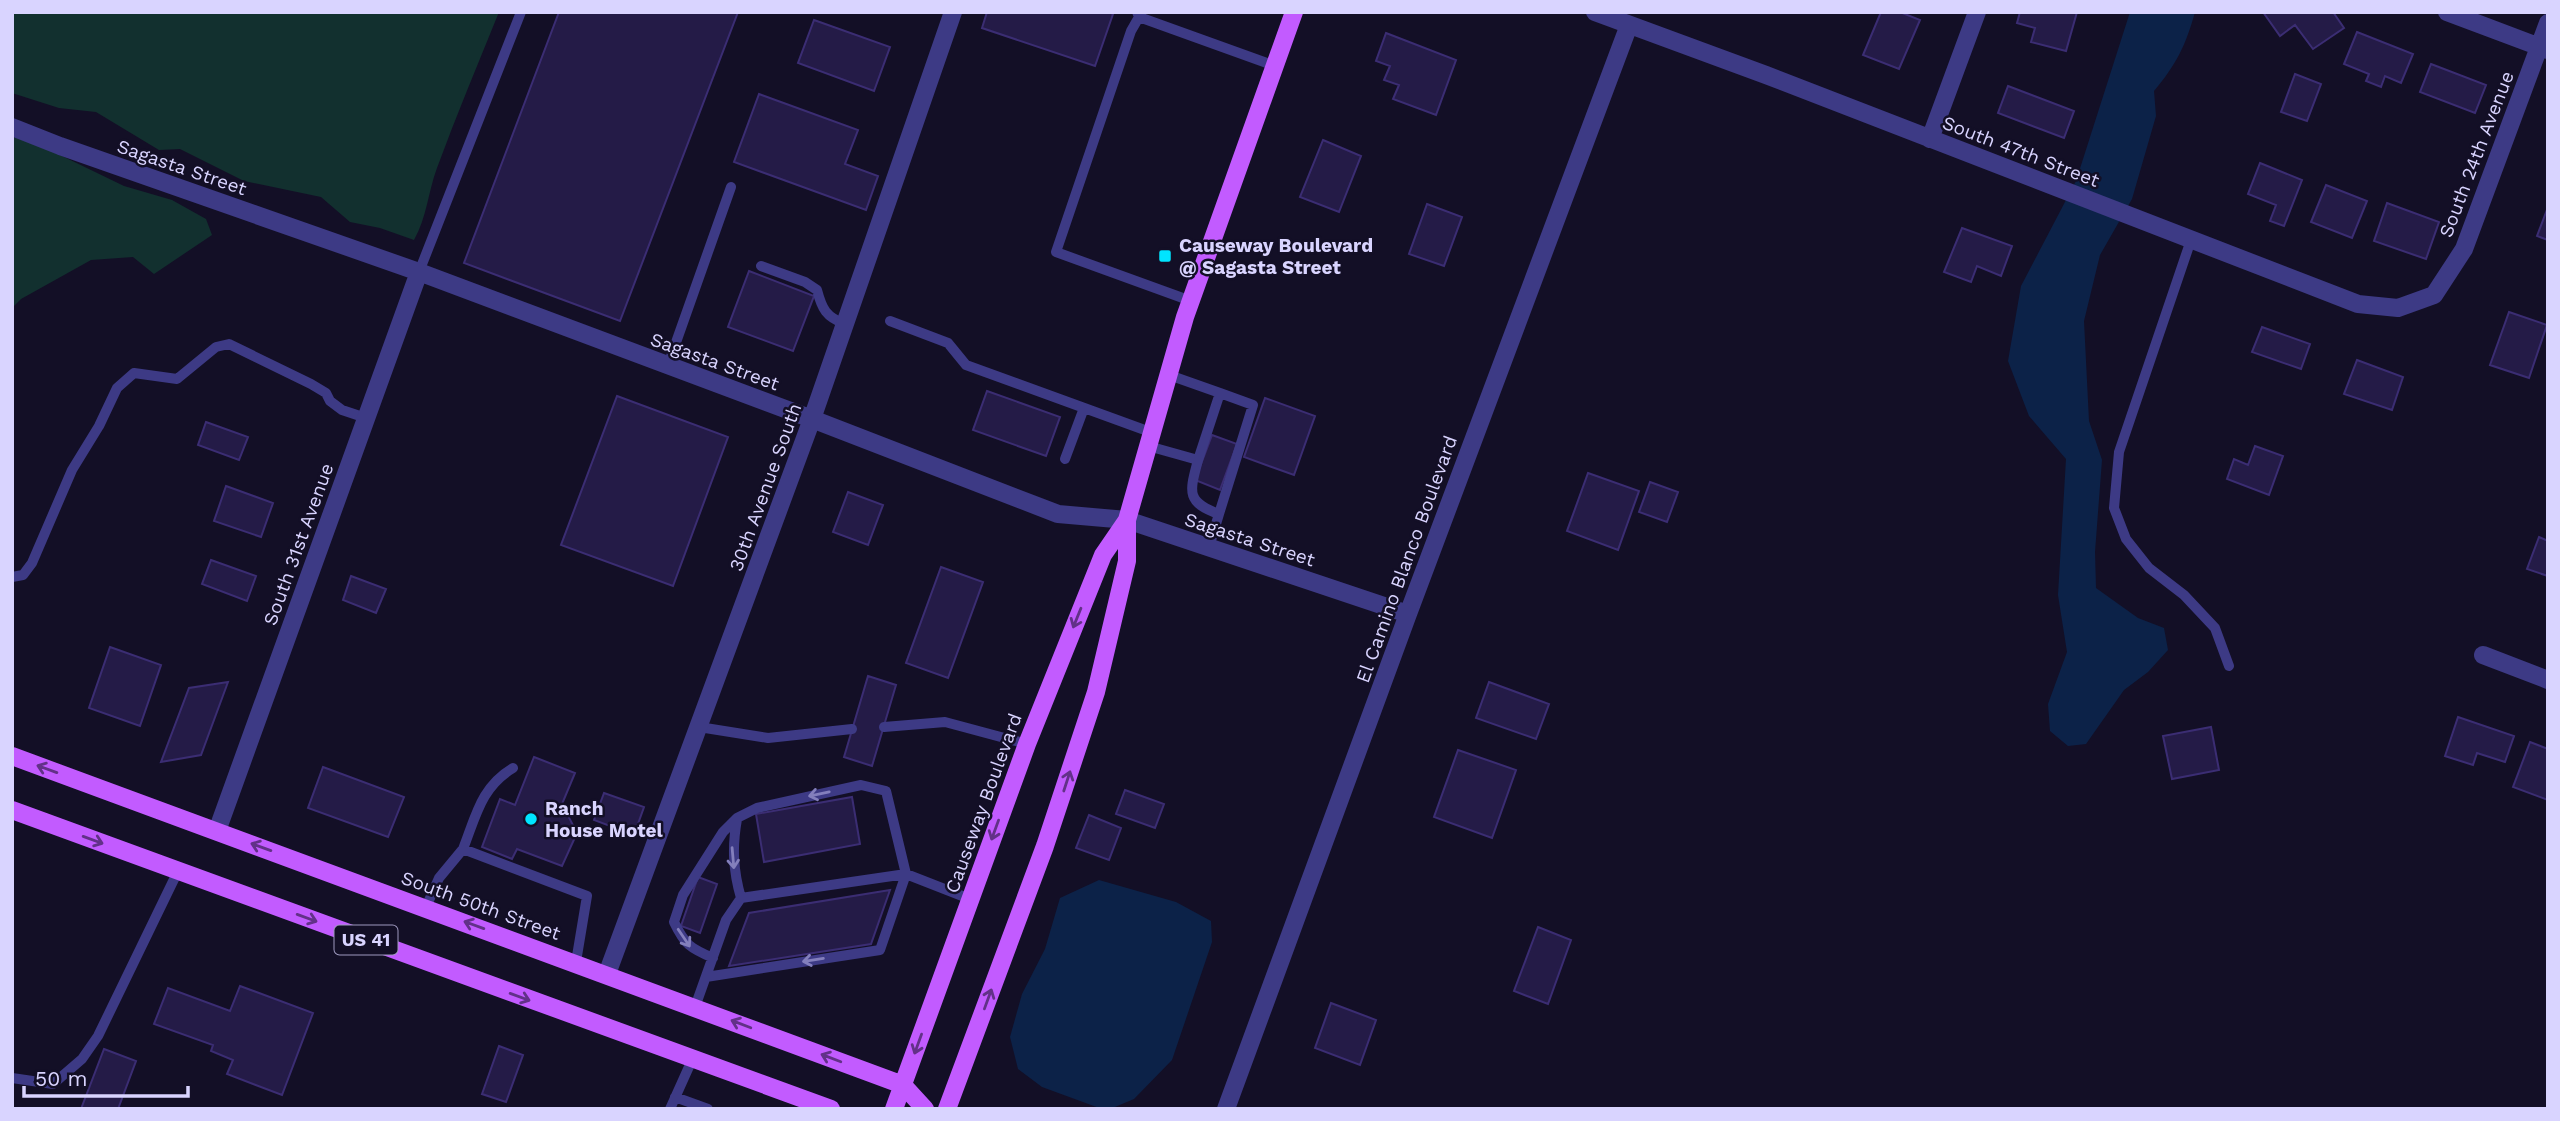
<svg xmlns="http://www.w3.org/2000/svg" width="2560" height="1121" font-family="'Work Sans',sans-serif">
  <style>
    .green { fill: #12302f }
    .water { fill: #0c2248 }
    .building { fill: #241b47; stroke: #3b2d73; stroke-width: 2 }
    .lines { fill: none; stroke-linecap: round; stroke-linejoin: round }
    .lane { stroke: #3d3a85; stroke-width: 10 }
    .street { stroke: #3d3a85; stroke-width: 18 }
    .primary { stroke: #c25bff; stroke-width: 18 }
    .oneway { stroke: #623188 }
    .oneway2 { stroke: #837fbc }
    .poi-dot { fill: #00e5ff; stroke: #130f26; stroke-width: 2.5 }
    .labels { text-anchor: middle; stroke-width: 5; stroke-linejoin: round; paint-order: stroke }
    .shield { fill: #130f26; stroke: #9e99be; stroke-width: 2 }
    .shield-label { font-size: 18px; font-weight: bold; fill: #d9d4ff }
    .street-label { font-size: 19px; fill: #d9d4ff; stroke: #130f26 }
    .poi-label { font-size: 19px; font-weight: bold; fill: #d9d4ff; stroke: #130f26; text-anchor: start }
  </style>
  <rect width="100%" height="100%" fill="#130f26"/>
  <path class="green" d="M12,12H499C478,64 456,116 437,168C428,192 427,217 414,240L380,228L350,222L321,197L244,181L180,149L159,150L96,112L59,108L12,93Z
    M12,137L29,140L124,186L172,200L206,219L212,235L154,274L133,257L91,260L21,299L12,308Z"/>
  <path class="water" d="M2130,12H2195C2186,45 2176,65 2154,91L2156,116L2132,199L2100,255L2084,321L2089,421L2102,460L2095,552L2096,588L2138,618L2164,628L2168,650L2148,672L2124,690L2086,744L2068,746L2050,731L2048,704L2067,652L2058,595L2066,459L2029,416L2008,361L2021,286L2076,181Z
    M1099,880L1176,902L1211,921L1212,942L1172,1060L1134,1099L1110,1109H1102L1042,1087L1018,1069L1010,1037L1022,994L1045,949L1060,898Z"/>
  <path class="building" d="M559,12H738L620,321L464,263Z
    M987,12H1109L1113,14L1095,66L982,28Z
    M1881,12H1900L1920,20L1899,69L1863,55Z
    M2020,12H2077L2066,51L2031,42L2035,28L2017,23Z
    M2263,12H2333L2344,28L2313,49L2295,25L2280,36Z
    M814,20L890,47L874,91L798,63Z
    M2357,32L2413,54L2401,83L2385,76L2381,87L2366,81L2369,74L2344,64Z
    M1386,33L1456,60L1436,115L1393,99L1399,85L1384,80L1390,66L1376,61Z
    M2431,64L2486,85L2475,113L2420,92Z
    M2295,74L2321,84L2307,121L2281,112Z
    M2008,86L2074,111L2064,138L1998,113Z
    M759,94L858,130L845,164L878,176L866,210L734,162Z
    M1323,140L1361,156L1339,212L1300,197Z
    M2260,163L2302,180L2284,226L2270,221L2276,205L2248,194Z
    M2326,185L2367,201L2352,238L2311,222Z
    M2387,203L2439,222L2426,259L2374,241Z
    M1427,204L1462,217L1444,266L1409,254Z
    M2548,207V240L2537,236Z
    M1962,228L2012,246L2001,276L1977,266L1971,282L1944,272Z
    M749,271L814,296L793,351L728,327Z
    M2509,312L2547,325L2529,378L2490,365Z
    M2262,327L2310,344L2301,369L2252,352Z
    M2357,360L2403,377L2392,410L2344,394Z
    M987,391L1060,417L1046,456L973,430Z
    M617,396L728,437L673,586L561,545Z
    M1265,398L1315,416L1294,475L1244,457Z
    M206,422L248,437L239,460L198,445Z
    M1212,435L1237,444L1220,490L1195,480Z
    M2255,446L2283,456L2269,495L2227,479L2234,459L2248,465Z
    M1588,473L1639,491L1618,550L1567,531Z
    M1650,482L1678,492L1667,522L1639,512Z
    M226,486L273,503L261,537L214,521Z
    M848,492L883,505L868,545L833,532Z
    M2539,537L2548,541V576L2527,569Z
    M211,560L256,576L247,601L202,584Z
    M941,567L983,582L948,678L906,663Z
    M351,576L386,589L376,613L343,600Z
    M110,647L161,665L140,726L89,708Z
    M868,676L896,685L872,766L844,757Z
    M228,682L201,755L161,762L189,688Z
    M1489,682L1549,704L1536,739L1476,718Z
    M2458,717L2514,736L2505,762L2477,753L2473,765L2445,756Z
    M2211,727L2219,770L2172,779L2163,736Z
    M2530,742L2548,749V800L2513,787Z
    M1458,750L1516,770L1492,838L1434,817Z
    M534,757L575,773L562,804L577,833L562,866L517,849L512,859L482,847L500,799L515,805Z
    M323,767L404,797L388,837L308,808Z
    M1125,790L1164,804L1155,828L1116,814Z
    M604,793L644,807L634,835L594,820Z
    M852,797L860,844L764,862L756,814Z
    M1089,815L1121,828L1109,860L1076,848Z
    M698,877L717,884L700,933L681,926Z
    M890,890L871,944L729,966L749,913Z
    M1538,927L1571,940L1548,1004L1514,991Z
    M240,986L313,1013L282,1095L227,1074L233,1060L211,1051L213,1045L154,1024L168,988L230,1011Z
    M1331,1003L1376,1020L1360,1065L1315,1048Z
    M499,1046L523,1055L506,1102L482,1094Z
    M104,1049L136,1061L118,1109H81Z"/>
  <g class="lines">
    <path class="lane" d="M1137,12L1139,17L1275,66
      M1139,17L1131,31L1056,252L1191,301
      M2191,240L2119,452L2114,508L2126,539L2149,568L2184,595L2215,628L2229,666
      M761,266L805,282L817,290C822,309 826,317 845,324
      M419,272L521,12
      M890,321L948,343L966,365L1153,433
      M668,365L731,187
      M1148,446L1198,460L1220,393L1169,375
      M1065,459L1084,408
      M1198,460C1190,491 1185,502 1219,514L1209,547
      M1219,514L1253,405L1220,393
      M12,577L23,575L32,563L72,470L99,426L117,388L134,373L177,379L216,347L229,344L311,384L326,393L330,401L342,410L366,418
      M699,727L768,738L852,729
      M884,727L945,722L1027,744
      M737,819C732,847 733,870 741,898
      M463,849C476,816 481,787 513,768
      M426,907L439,878L463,849L587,896L576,962
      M706,977L880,950L906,874L886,791L861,785L757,808L737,818L723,832L683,895L674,922C685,945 690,948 713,958
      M695,1007L726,920L741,898L906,874L970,899
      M12,1078L53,1084L82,1059L98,1036L178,871
      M675,1097L708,1109
      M670,1109L692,1060"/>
    <path class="street" d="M1595,12L1766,75L2358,304L2398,308L2434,295L2464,249L2548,23
      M2447,12L2548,50
      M12,127L60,146L419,272L812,419L1058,514L1127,520L1408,614
      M1930,139L1977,12
      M2483,655L2548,680
      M217,831L419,272
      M607,974L812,419L953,12
      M1226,1109L1408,614L1629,25"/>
    <path class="primary" d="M12,756L903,1085L925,1109
      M12,810L831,1109
      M894,1109L1027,744L1103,555L1127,520
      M947,1109L1045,846L1096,692L1127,561V520L1185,317L1294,12"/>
  </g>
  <defs><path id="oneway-shaft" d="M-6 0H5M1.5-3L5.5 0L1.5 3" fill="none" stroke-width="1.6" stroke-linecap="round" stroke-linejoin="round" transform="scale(1.75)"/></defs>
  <g class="oneway">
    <use href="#oneway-shaft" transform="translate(1077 618) rotate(112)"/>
    <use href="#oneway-shaft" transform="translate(47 769) rotate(-160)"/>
    <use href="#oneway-shaft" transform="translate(1067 781) rotate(-72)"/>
    <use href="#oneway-shaft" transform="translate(995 830) rotate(110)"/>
    <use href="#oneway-shaft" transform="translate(93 840) rotate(20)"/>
    <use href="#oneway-shaft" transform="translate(261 847) rotate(-160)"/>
    <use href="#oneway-shaft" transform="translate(307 918) rotate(20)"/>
    <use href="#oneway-shaft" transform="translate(474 925) rotate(-160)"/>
    <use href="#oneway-shaft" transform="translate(520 997) rotate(20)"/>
    <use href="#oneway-shaft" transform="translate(988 999) rotate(-70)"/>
    <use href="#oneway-shaft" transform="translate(741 1024) rotate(-159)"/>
    <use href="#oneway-shaft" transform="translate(918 1044) rotate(110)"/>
    <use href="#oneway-shaft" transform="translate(831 1058) rotate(-159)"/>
  </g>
  <g class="oneway2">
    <use href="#oneway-shaft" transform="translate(819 794) rotate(168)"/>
    <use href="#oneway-shaft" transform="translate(733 858) rotate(85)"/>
    <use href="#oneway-shaft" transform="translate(684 938) rotate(56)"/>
    <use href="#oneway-shaft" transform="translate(813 960) rotate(171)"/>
  </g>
  <g class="poi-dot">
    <rect x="1158" y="249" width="14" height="14" rx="3.5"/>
    <circle cx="531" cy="819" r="7"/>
  </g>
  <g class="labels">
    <rect class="shield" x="334.5" y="925.5" width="63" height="29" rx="5"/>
    <g class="shield-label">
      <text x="366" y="946">US 41</text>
    </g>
    <g class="street-label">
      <text transform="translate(2021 151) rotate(21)" y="7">South 47th Street</text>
      <text transform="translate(2476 154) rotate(-69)" y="7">South 24th Avenue</text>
      <text transform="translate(182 167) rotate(19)" y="7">Sagasta Street</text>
      <text transform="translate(715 361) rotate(20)" y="7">Sagasta Street</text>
      <text transform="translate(765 487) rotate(-70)" y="7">30th Avenue South</text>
      <text transform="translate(1250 539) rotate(18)" y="7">Sagasta Street</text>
      <text transform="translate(298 544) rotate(-70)" y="7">South 31st Avenue</text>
      <text transform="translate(1406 559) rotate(-70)" y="7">El Camino Blanco Boulevard</text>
      <text transform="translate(983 803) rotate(-70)" y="7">Causeway Boulevard</text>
      <text transform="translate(481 905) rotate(20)" y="7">South 50th Street</text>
    </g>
    <g class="poi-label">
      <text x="1179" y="252">Causeway Boulevard<tspan x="1179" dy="22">@ Sagasta Street</tspan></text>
      <text x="545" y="815">Ranch<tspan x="545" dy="22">House Motel</tspan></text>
    </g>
  </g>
  <rect width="2560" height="1121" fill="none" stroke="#d9d4ff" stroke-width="28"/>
  <path d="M24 1086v10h164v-10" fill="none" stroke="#d9d4ff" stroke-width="3.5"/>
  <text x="35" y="1086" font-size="21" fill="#d9d4ff" stroke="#130f26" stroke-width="5" paint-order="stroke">50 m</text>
</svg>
